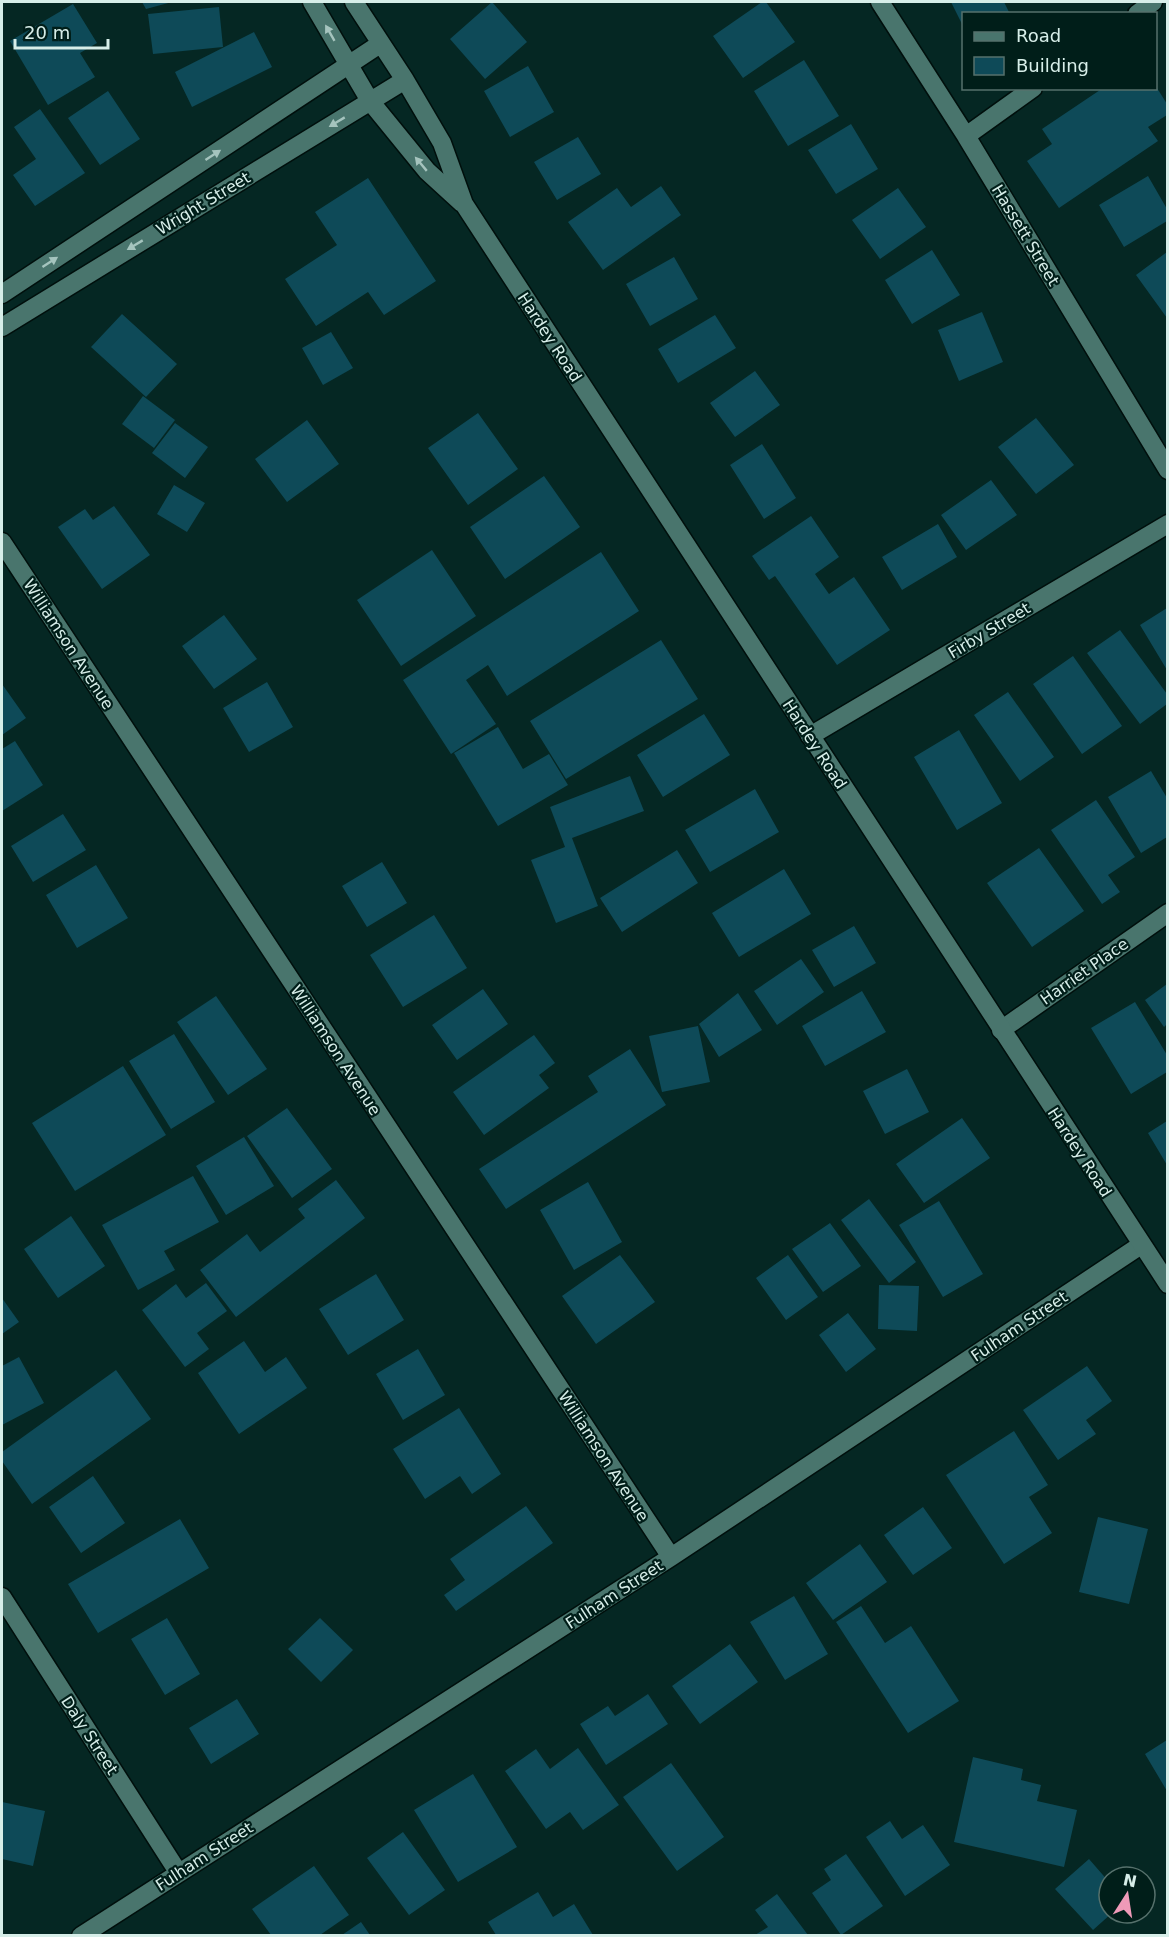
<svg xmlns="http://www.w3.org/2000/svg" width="1169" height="1937" font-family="'DejaVu Sans',sans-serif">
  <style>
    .building { fill: #0e4a58 }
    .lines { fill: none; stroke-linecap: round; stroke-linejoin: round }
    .minor-casing { stroke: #000f0c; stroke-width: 21 }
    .tertiary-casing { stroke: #000f0c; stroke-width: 21 }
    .minor { stroke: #49756d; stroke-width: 18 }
    .tertiary { stroke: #49756d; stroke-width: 18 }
    .oneway { fill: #a5c4be }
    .labels { text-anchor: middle; stroke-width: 4.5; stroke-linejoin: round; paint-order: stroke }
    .street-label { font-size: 16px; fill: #d7eee9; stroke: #001e19 }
  </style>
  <rect width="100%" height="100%" fill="#052723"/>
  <path class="building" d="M142,2H172L146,9Z
    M492,2L527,42L485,79L450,39Z
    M762,2H766L795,42L743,78L713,36Z
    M951,2H1004L1010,14H963V26Z
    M73,4L97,43L80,53L95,77L48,105L10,41Z
    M219,7L223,47L153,54L148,14Z
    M254,32L272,67L192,107L175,72Z
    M804,60L839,116L788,146L754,91Z
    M528,66L554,112L510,137L484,91Z
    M1103,88H1157L1167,104V115L1148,127L1158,141L1059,208L1027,161L1052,144L1042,129Z
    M108,91L140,139L100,165L68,118Z
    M40,109L85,173L35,206L13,175L36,159L14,127Z
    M851,124L878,169L836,194L808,150Z
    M578,137L601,174L557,200L534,162Z
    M1148,176L1167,209V221L1124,247L1099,205Z
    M368,178L436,281L384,315L368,292L316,326L285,279L337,245L315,212Z
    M661,186L681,215L603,270L568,222L617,188L631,207Z
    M898,188L926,227L880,259L852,220Z
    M932,250L960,295L912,324L885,280Z
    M1167,252V318L1136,275Z
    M674,257L698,299L650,326L626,284Z
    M982,312L1003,362L959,381L938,330Z
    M122,314L177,364L146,397L91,347Z
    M715,315L736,348L678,383L658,349Z
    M331,332L353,368L323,385L302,348Z
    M755,371L780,405L735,437L710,403Z
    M143,396L175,420L154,448L122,424Z
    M478,413L518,469L468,505L428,448Z
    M1036,418L1074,465L1036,494L998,447Z
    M307,420L339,464L287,502L255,459Z
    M175,423L208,447L185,478L152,453Z
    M762,444L796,498L764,519L730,465Z
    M544,476L580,527L505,579L470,527Z
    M991,480L1017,515L966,550L941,515Z
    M174,485L205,503L187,532L157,514Z
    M114,506L150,555L102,589L58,527L85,509L93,520Z
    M811,516L839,557L815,574L829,594L854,577L890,630L837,665L775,576L769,580L752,556Z
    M938,524L957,557L902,590L882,557Z
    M432,550L476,616L401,666L357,600Z
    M601,552L639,611L507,696L488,665L466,680L496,724L451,754L403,680Z
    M1167,608V670L1140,625Z
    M224,615L257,659L214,689L182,646Z
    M1120,630L1167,694V704L1140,724L1087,653Z
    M661,640L698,699L566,779L530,721Z
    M1073,656L1122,726L1082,754L1033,684Z
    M267,682L293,727L249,752L223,708Z
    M2,684L26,718L2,735Z
    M1008,692L1054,757L1020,781L974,715Z
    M704,714L730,755L663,797L637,755Z
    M498,727L523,769L549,754L568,785L498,826L454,753Z
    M959,730L1002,803L957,830L914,757Z
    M15,741L43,785L2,811V749Z
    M1151,771L1167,798V837L1141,853L1108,797Z
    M630,776L644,811L572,838L598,906L556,923L531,860L565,847L550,807Z
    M755,789L779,832L710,872L685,830Z
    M1096,800L1135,857L1108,875L1120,892L1102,904L1051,830Z
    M63,814L86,850L33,882L11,846Z
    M1039,848L1084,911L1032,947L987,883Z
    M677,850L698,883L622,932L600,898Z
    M382,862L407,903L367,927L342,886Z
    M96,865L128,918L77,948L46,895Z
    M784,869L811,914L739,957L712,913Z
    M434,915L467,968L403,1007L370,955Z
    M854,926L876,963L834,987L812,950Z
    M801,959L824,992L777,1025L754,991Z
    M1167,984V1024L1164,1027L1145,1000Z
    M483,989L508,1024L457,1060L432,1025Z
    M862,991L886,1032L825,1066L802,1026Z
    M738,993L762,1030L719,1057L699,1024Z
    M216,996L267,1069L228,1095L177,1022Z
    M1135,1002L1167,1055V1072L1131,1094L1091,1028Z
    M698,1026L710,1082L662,1092L649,1036Z
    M174,1034L215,1102L171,1129L129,1061Z
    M534,1035L555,1063L539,1075L549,1088L484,1135L453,1092Z
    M630,1049L666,1105L506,1209L479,1169L598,1092L588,1076Z
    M123,1066L166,1135L75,1191L32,1123Z
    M907,1069L929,1112L885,1134L863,1091Z
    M287,1108L332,1169L292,1198L247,1136Z
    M962,1118L990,1158L924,1203L896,1164Z
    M1167,1121V1165L1148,1133Z
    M244,1137L274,1186L226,1215L196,1166Z
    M193,1176L219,1222L164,1251L175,1270L138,1290L102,1225Z
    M336,1180L365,1218L236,1317L200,1270L247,1234L260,1252L305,1218L298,1209Z
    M588,1182L622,1242L574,1270L540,1210Z
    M869,1199L916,1262L889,1283L841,1220Z
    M939,1201L983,1274L943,1297L899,1225Z
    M71,1216L105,1266L58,1298L24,1249Z
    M830,1223L861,1266L823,1292L792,1249Z
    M620,1255L655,1302L596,1344L562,1296Z
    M788,1255L818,1297L786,1320L756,1278Z
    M376,1274L404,1320L348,1355L319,1309Z
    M206,1283L227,1311L197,1333L209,1349L185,1367L142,1310L176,1284L186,1298Z
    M879,1285L919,1286L917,1331L878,1329Z
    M2,1298L19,1322L2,1334Z
    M848,1313L876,1349L846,1372L819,1335Z
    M244,1341L265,1372L286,1357L307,1388L239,1434L198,1373Z
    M418,1349L445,1395L403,1420L376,1374Z
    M19,1357L44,1403L2,1425V1366Z
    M1087,1366L1112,1401L1086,1420L1096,1434L1058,1460L1023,1410Z
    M116,1370L151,1419L32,1504L2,1461V1452Z
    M459,1408L501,1474L472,1494L460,1476L425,1499L393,1449Z
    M1014,1431L1048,1485L1029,1497L1052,1533L1004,1564L946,1475Z
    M93,1476L125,1523L81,1553L49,1507Z
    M526,1506L553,1543L456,1611L444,1595L465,1580L450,1559Z
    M923,1507L952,1548L913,1575L884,1535Z
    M1098,1517L1148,1529L1129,1604L1079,1592Z
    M180,1519L209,1568L98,1633L68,1584Z
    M860,1544L887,1582L833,1620L806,1583Z
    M794,1596L828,1654L785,1680L750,1622Z
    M861,1606L885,1643L911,1626L959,1701L908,1733L836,1622Z
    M167,1618L200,1674L165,1695L131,1639Z
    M320,1618L353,1650L321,1682L288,1649Z
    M730,1644L758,1682L700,1724L672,1686Z
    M648,1694L668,1724L606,1765L580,1724L608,1706L615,1716Z
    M237,1699L259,1734L211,1764L189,1728Z
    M1167,1740V1791L1145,1754Z
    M578,1748L619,1805L583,1830L570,1812L546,1829L505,1771L536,1749L550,1769Z
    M973,1757L1023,1769L1021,1780L1041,1785L1037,1801L1077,1810L1064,1867L954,1842Z
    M671,1763L724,1837L677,1871L623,1797Z
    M473,1774L517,1847L458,1882L414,1810Z
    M2,1802L45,1811L33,1866L2,1859Z
    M890,1821L902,1839L923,1825L950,1865L905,1896L866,1837Z
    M403,1832L445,1890L409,1915L367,1858Z
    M846,1854L883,1906L841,1935L812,1893L831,1880L824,1869Z
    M1089,1859L1109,1882V1913H1112L1093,1930L1055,1889Z
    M314,1866L349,1915L320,1935H271L252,1909Z
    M538,1892L553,1917L574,1904L593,1935H496L488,1922Z
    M777,1894L808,1935H755L768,1927L755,1910Z
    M361,1922L370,1935H342Z"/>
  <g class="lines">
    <defs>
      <path id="minor" d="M880,2L966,136L1168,470
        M1137,14L1153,2
        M966,136L1033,88
        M2,542L671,1557
        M810,736L1168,524
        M1001,1030L1168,913
        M2,1597L178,1872
        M81,1936L671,1557L1141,1245"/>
      <path id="tertiary" d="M312,2L370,101L427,171L462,203
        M354,2L405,80L442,143L464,204L1168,1284
        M2,294L380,44
        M2,327L405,80"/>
    </defs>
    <use href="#minor" class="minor-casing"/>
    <use href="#tertiary" class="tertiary-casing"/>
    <use href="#minor" class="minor"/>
    <use href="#tertiary" class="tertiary"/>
  </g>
  <defs><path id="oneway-solid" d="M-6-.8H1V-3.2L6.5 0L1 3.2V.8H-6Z" transform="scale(1.5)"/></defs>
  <g class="oneway">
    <use href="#oneway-solid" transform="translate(330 33) rotate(-120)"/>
    <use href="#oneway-solid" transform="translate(337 122) rotate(149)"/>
    <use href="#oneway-solid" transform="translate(213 155) rotate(-33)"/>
    <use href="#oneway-solid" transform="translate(421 164) rotate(-130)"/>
    <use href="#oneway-solid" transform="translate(135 245) rotate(149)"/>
    <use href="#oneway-solid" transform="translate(50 262) rotate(-33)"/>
  </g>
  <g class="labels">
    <g class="street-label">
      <text transform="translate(203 203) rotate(-31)" y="6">Wright Street</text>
      <text transform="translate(1026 235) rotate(59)" y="6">Hassett Street</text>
      <text transform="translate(550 337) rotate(57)" y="6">Hardey Road</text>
      <text transform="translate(989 630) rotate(-31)" y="6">Firby Street</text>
      <text transform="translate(69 644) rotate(57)" y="6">Williamson Avenue</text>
      <text transform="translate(815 744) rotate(57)" y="6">Hardey Road</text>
      <text transform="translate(1084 971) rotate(-35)" y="6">Harriet Place</text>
      <text transform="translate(336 1050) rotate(57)" y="6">Williamson Avenue</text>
      <text transform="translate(1080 1152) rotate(57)" y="6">Hardey Road</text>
      <text transform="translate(1019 1326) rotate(-34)" y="6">Fulham Street</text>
      <text transform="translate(604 1456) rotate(57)" y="6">Williamson Avenue</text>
      <text transform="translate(614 1594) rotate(-33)" y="6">Fulham Street</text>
      <text transform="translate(90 1735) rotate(57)" y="6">Daly Street</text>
      <text transform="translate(204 1856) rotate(-33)" y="6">Fulham Street</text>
    </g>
  </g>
  <rect width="1169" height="1937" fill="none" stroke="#d7eee9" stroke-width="6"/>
  <rect x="962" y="12" width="195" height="78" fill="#001e19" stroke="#56716c" stroke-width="1.5"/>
  <rect x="974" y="32" width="30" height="9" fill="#49756d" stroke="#56716c" stroke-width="1.5"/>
  <text x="1016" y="42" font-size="18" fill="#d7eee9">Road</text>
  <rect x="974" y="57" width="30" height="18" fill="#0e4a58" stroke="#56716c" stroke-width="1.5"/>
  <text x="1016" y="72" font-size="18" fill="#d7eee9">Building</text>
  <g transform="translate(1127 1895) rotate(12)"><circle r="28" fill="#001e19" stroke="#56716c" stroke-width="1.5"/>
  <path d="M0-4.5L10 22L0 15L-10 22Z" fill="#ef9ab8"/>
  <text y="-9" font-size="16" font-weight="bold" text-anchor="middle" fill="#d7eee9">N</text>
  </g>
  <path d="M15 39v9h93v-9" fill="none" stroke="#d7eee9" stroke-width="3"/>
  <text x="24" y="39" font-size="18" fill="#d7eee9" stroke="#001e19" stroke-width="4.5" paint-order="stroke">20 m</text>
</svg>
